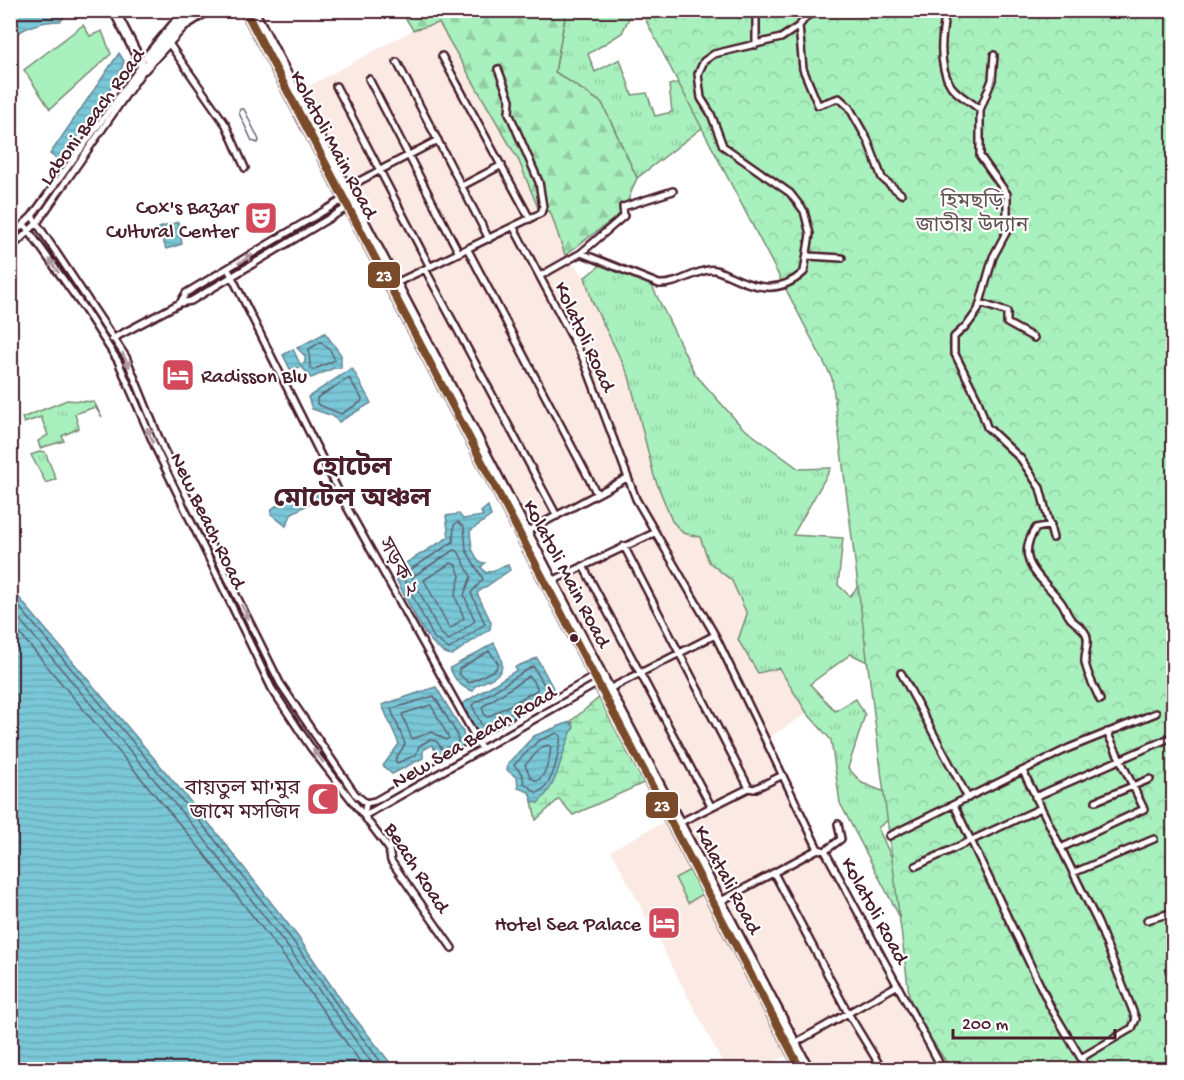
<svg xmlns="http://www.w3.org/2000/svg" width="1184" height="1080" font-family="'Gochi Hand','Noto Sans Bengali',sans-serif">
  <style>
    .built { fill: #faeae3 }
    .grass { fill: url(#grass-tufts); stroke: #798874; stroke-width: 1.5 }
    .forest { fill: url(#forest-firs); stroke: #798874; stroke-width: 1.5 }
    .wetland { fill: url(#wetland-marsh); stroke: #798874; stroke-width: 1.5 }
    .park { fill: url(#park-crowns); stroke: #798874; stroke-width: 1.5 }
    .garden { fill: #a8f0bd; stroke: #798874; stroke-width: 1.5 }
    .water { fill: url(#water-rules); stroke: #668492; stroke-width: 1.5 }
    .lines { fill: none; stroke-linecap: round; stroke-linejoin: round }
    .shore { stroke: #5d6270; stroke-width: 1.5 }
    .minor-casing { stroke: #4a1f2b; stroke-width: 10 }
    .trunk-casing { stroke: #4a1f2b; stroke-width: 13 }
    .minor { stroke: #fff; stroke-width: 5 }
    .trunk { stroke: #fff; stroke-width: 8 }
    .bus-1-casing { stroke: #fff; stroke-width: 12 }
    .bus-1 { stroke: #7a4b2a; stroke-width: 8 }
    .oneway { fill: #ae9aa0 }
    .bus-dot { fill: #4a1f2b; stroke: #fff; stroke-width: 2 }
    .labels { text-anchor: middle; stroke-width: 4.5; stroke-linejoin: round; paint-order: stroke }
    .street-label { font-size: 21px; fill: #4a1f2b; stroke: #fff }
    .park-label { font-size: 21px; fill: #625350; stroke: #fff }
    .poi-label { font-size: 21px; fill: #4a1f2b; stroke: #fff; text-anchor: end }
    .district-label { font-size: 27px; font-weight: bold; fill: #4a1f2b; stroke: #fff }
    .line-badge { stroke: #fff; stroke-width: 2 }
    .badge-label { font-size: 16px; text-anchor: middle; font-weight: bold; fill: #fff }
  </style>
  <defs>
    <pattern id="grass-tufts" width="24" height="20" patternUnits="userSpaceOnUse" patternTransform="scale(1.5)"><rect width="24" height="20" fill="#a8f0bd"/><path d="M3 7l-1-3M5 7V3M7 7l1-3M15 17l-1-3M17 17v-4M19 17l1-3" fill="none" stroke="#92cda3"/></pattern>
    <pattern id="forest-firs" width="22" height="20" patternUnits="userSpaceOnUse" patternTransform="scale(1.5)"><rect width="22" height="20" fill="#a8f0bd"/><path d="M5 1l3.5 6h-7zM16 11l3.5 6h-7z" fill="#92cda3"/></pattern>
    <pattern id="wetland-marsh" width="20" height="14" patternUnits="userSpaceOnUse" patternTransform="scale(1.5)"><rect width="20" height="14" fill="#a8f0bd"/><path d="M1 5h8M5 5V1M11 12h8M15 12V8" fill="none" stroke="#92cda3"/></pattern>
    <pattern id="park-crowns" width="20" height="18" patternUnits="userSpaceOnUse" patternTransform="scale(1.5)"><rect width="20" height="18" fill="#a8f0bd"/><path d="M2 6a3 3 0 1 1 6 0M12 15a3 3 0 1 1 6 0" fill="none" stroke="#92cda3"/></pattern>
    <pattern id="water-rules" width="6" height="5" patternUnits="userSpaceOnUse" patternTransform="scale(1.5)"><rect width="6" height="5" fill="#79c7d7"/><path d="M0 2.5h6" fill="none" stroke="#6aaab9"/></pattern>
  </defs>
  <rect width="100%" height="100%" fill="#fff"/>
  <filter id="ink" filterUnits="userSpaceOnUse"><feTurbulence type="fractalNoise" baseFrequency=".0167" numOctaves="2"/><feDisplacementMap in="SourceGraphic" scale="12" xChannelSelector="R" yChannelSelector="G"/><feConvolveMatrix kernelMatrix="1 2 1 2 8 2 1 2 1" color-interpolation-filters="sRGB"/></filter>
  <g filter="url(#ink)">
    <path class="built" d="M439,23L519,161L539,213L550,210L565,255L585,277L592,301L629,376L654,476L672,521L683,533L700,537L709,562L732,581L747,614L738,640L779,668L807,713L767,739L816,845L829,852L943,1069H804L795,1052L759,1069H726L611,850L673,817L551,581L653,530L628,478L525,533L296,93L413,30Z"/>
    <path class="grass" d="M566,11H670L630,16L622,33L588,54L595,72L620,59L632,95L647,93L655,116L672,112L669,85L687,80L712,120L637,178L602,103L555,72Z
      M605,262L650,282L695,374L742,427L799,469L831,468L793,535L843,538L838,585L850,596L910,526L875,666L851,654L810,684L835,711L856,699L865,715L848,768L862,783L900,798L902,809L878,828L901,878L938,990L840,803L831,740L807,713L779,668L758,673L738,640L747,614L732,581L709,562L700,537L683,533L672,521L654,476L629,376L592,301L585,277Z
      M67,400L94,402L102,417L95,407L75,414L79,428L62,436L64,441L40,448L38,441L48,435L41,417L24,423L22,418Z
      M42,451L45,452L56,479L46,483L31,455Z"/>
    <path class="forest" d="M401,11H566L555,72L602,103L637,178L623,212L565,255L550,211L540,213L519,161L439,23L413,30Z"/>
    <path class="wetland" d="M600,697L646,782L573,815L559,799L536,820L532,801L538,803L571,731L573,723L570,722Z"/>
    <path class="park" d="M641,11H1173V1069H951L911,1010L832,378Z"/>
    <path class="garden" d="M83,25L90,36L102,31L111,54L50,109L24,70Z
      M690,870L703,894L688,903L675,878Z"/>
    <path class="water" d="M11,10H69V11L61,21C42,21 26,26 11,38Z
      M119,53L124,61L119,76L61,162L50,154Z
      M178,222L182,244L166,249L159,228Z
      M325,333L341,355V368H334L311,378L302,367L290,369L283,355L293,349L300,364L305,363V356L297,348Z
      M352,368L371,403L339,422L333,416L312,409L308,397Z
      M314,488L319,499L292,513L286,526L271,514L272,509L276,506Z
      M488,506L491,516L470,531L472,549L479,562L485,563L481,567L486,573L508,565L510,570L477,593L491,622L490,629L452,655C427,652 407,598 395,577L396,569L449,537L446,516L459,514L463,519L483,516L481,512Z
      M10,587L216,832L298,937L343,1003L395,1069H11Z
      M494,643C509,671 503,674 475,686L473,691C461,688 454,679 450,668Z
      M537,658L554,690L552,693L553,697L487,733L478,732L462,704L517,670L515,667Z
      M436,687L463,732L465,746L440,758L432,745L423,750V758L392,774L383,766L399,744L382,705Z
      M570,722L574,727C559,752 562,781 538,803L532,801L529,792L518,788L517,778L507,770L508,763L534,736Z"/>
    <g class="lines">
      <path class="shore" d="M240,109H244L259,140L258,143L252,141L239,113Z
        M321,342L330,350L335,360L313,370L310,367L309,349Z
        M349,378L362,399L361,402L341,414L317,404V398Z
        M458,522L464,527L466,550L483,579L471,593L485,624L449,649L434,638L402,575L453,542L454,525Z
        M454,550L458,551L471,577L464,595L475,621L449,640L440,633L412,577Z
        M451,563L456,565L460,576L455,596L464,618L450,629L424,580Z
        M10,596L211,835L293,941L338,1006L387,1070
        M10,608L205,840L287,946L377,1070
        M10,622L198,846L280,951L366,1070
        M489,651L498,663L496,669L469,683L459,674V669Z
        M533,666L546,688L545,694L486,726H482L472,705Z
        M529,676L537,687V690L488,717L485,716L482,707Z
        M434,696L457,734L458,743L443,750L436,741L429,740L419,746L416,755L397,763L395,760L405,744L391,709Z
        M431,705L449,738L446,740L432,732L412,739L402,714Z
        M557,733L561,736C558,753 555,785 537,793L524,783L522,774L514,765L538,741Z
        M548,745L551,747C550,758 546,776 537,781L531,778L525,765L542,747Z"/>
      <defs>
        <path id="minor" d="M946,10C942,33 937,65 951,86C959,97 971,101 980,110V156L1007,194V231L993,257L978,310L968,324L954,337V352L977,398L987,427L1021,459L1040,488L1053,538
          M799,26L803,69L818,105L839,98L849,107L868,141L882,178L901,194
          M168,42L226,125L245,168
          M756,45V10
          M442,56L530,219
          M397,62L489,239
          M369,79L459,253
          M336,86L430,267
          M980,110L992,80L994,55
          M462,186L502,165
          M346,188L438,140
          M32,216L126,357L163,448L280,683L355,794L366,803
          M24,224L85,310L118,361L156,449L272,689L311,748L364,816L598,683
          M514,228L583,358L636,499L715,635L818,849
          M10,237L32,216L142,65
          M10,249L37,223L144,69
          M468,250L597,494
          M581,253L624,216L623,207L673,191
          M808,256L842,258
          M228,269L343,500L482,749
          M425,269L557,516
          M540,276L581,253L659,284C677,285 691,273 708,270C716,268 723,273 730,276C757,289 780,294 804,272L810,234L804,211L790,193L723,146L711,114L701,98L698,74L704,61L714,54L781,38L799,26L807,16L819,10
          M396,283L541,213L543,207L539,182L509,113L510,100L498,69
          M180,303L186,293L344,199
          M980,303L1007,312V323L1034,338
          M112,339L180,303L191,301L348,207
          M1051,525L1036,528C1012,562 1043,578 1061,602C1065,607 1066,613 1070,618C1075,624 1082,626 1086,634C1090,643 1084,652 1085,662C1087,675 1095,688 1100,700
          M526,532L627,478
          M624,546L749,788
          M583,566L711,806
          M552,581L654,533
          M901,673L968,798
          M609,689L715,635
          M1023,771L1098,923L1136,1019L1132,1028L1081,1058
          M1035,797L1174,736
          M1096,801L1150,779
          M366,803L375,801L595,676
          M366,803L364,816L389,849L391,861L452,948
          M954,805L1050,1006L1088,1070
          M679,823L749,788L754,789L783,775
          M889,836L1069,748L1156,713
          M1061,848L1144,809L1107,732
          M818,849L825,851L943,1070
          M825,851L841,839L838,824
          M916,866L1041,808
          M774,873L848,1013L882,1069
          M1073,873L1154,839
          M721,901L818,849
          M1147,920L1174,912
          M795,1043L898,985"/>
        <path id="trunk" d="M114,10L144,69L183,26L208,10
          M245,10L801,1070
          M253,10L809,1070
          M147,57L177,21L192,10"/>
      </defs>
      <use href="#minor" class="minor-casing"/>
      <use href="#trunk" class="trunk-casing"/>
      <use href="#minor" class="minor"/>
      <use href="#trunk" class="trunk"/>
      <defs>
        <path id="bus-1" d="M245,10L801,1070"/>
      </defs>
      <use href="#bus-1" class="bus-1-casing"/>
      <use href="#bus-1" class="bus-1"/>
    </g>
    <defs><path id="oneway-solid" d="M-6-.8H1V-3.2L6.5 0L1 3.2V.8H-6Z" transform="scale(1.5)"/></defs>
    <g class="oneway">
      <use href="#oneway-solid" transform="translate(245 259) rotate(-32)"/>
      <use href="#oneway-solid" transform="translate(54 266) rotate(-125)"/>
      <use href="#oneway-solid" transform="translate(126 360) rotate(64)"/>
      <use href="#oneway-solid" transform="translate(150 435) rotate(-113)"/>
      <use href="#oneway-solid" transform="translate(245 612) rotate(63)"/>
      <use href="#oneway-solid" transform="translate(318 756) rotate(-128)"/>
    </g>
  </g>
  <defs>
    <symbol id="theatre-square" viewBox="-11 -11 22 22"><rect x="-9" y="-9" width="18" height="18" rx="4" fill="#d1495b" stroke="#fff"/><path d="M-5-5.5Q0-4 5-5.5V0Q5 5 0 6Q-5 5-5 0ZM-3.3-2.5H-1v1.5H-3.3ZM1-2.5H3.3v1.5H1ZM-2.8 1Q0 5.5 2.8 1Z" fill="#fff"/></symbol>
    <symbol id="hotel-square" viewBox="-11 -11 22 22"><rect x="-9" y="-9" width="18" height="18" rx="4" fill="#d1495b" stroke="#fff"/><path d="M-6-4.5h1.5V1H6V5H4.5V3h-9V5H-6ZM-4 0a1.8 1.8 0 1 1 3.6 0ZM.5 0V-2.5h3Q6-2.5 6 0Z" fill="#fff"/></symbol>
    <symbol id="mosque-square" viewBox="-11 -11 22 22"><rect x="-9" y="-9" width="18" height="18" rx="4" fill="#d1495b" stroke="#fff"/><path d="M3.5-4.9A6 6 0 1 0 3.5 4.9A5 5 0 1 1 3.5-4.9Z" fill="#fff"/></symbol>
  </defs>
  <g fill-rule="evenodd">
    <use href="#theatre-square" x="242" y="199" width="38" height="38"/>
    <use href="#hotel-square" x="159" y="356" width="38" height="38"/>
    <use href="#mosque-square" x="304" y="780" width="38" height="38"/>
    <use href="#hotel-square" x="645" y="904" width="38" height="38"/>
  </g>
  <circle class="bus-dot" cx="574" cy="638" r="5"/>
  <g class="labels">
    <g class="street-label">
      <text transform="translate(91 116) rotate(-54)" y="7">Laboni Beach Road</text>
      <text transform="translate(335 144) rotate(62)" y="7">Kolatoli Main Road</text>
      <text transform="translate(586 336) rotate(65)" y="7">Kolatoli Road</text>
      <text transform="translate(209 520) rotate(64)" y="7">New Beach Road</text>
      <text transform="translate(400 566) rotate(61)" y="7">সড়ক ২</text>
      <text transform="translate(568 573) rotate(62)" y="7">Kolatoli Main Road</text>
      <text transform="translate(473 736) rotate(-30)" y="7">New Sea Beach Road</text>
      <text transform="translate(418 867) rotate(57)" y="7">Beach Road</text>
      <text transform="translate(729 879) rotate(62)" y="7">Kalatali Road</text>
      <text transform="translate(876 910) rotate(61)" y="7">Kolatoli Road</text>
    </g>
    <g class="park-label">
      <text x="972" y="207">হিমছড়ি<tspan x="972" dy="24">জাতীয় উদ্যান</tspan></text>
    </g>
    <g class="poi-label">
      <text x="238" y="213">Cox's Bazar<tspan x="238" dy="24">Cultural Center</tspan></text>
      <text x="201" y="382" text-anchor="start">Radisson Blu</text>
      <text x="300" y="794">বায়তুল মা'মুর<tspan x="300" dy="24">জামে মসজিদ</tspan></text>
      <text x="641" y="930">Hotel Sea Palace</text>
    </g>
    <g class="district-label">
      <text x="352" y="475">হোটেল<tspan x="352" dy="31">মোটেল অঞ্চল</tspan></text>
    </g>
  </g>
  <g class="line-badge">
    <rect x="367" y="261" width="34" height="28" rx="6" fill="#7a4b2a"/>
    <rect x="645" y="791" width="34" height="28" rx="6" fill="#7a4b2a"/>
  </g>
  <g class="badge-label">
    <text x="384" y="281">23</text>
    <text x="662" y="811">23</text>
  </g>
  <rect width="1184" height="1080" fill="none" stroke="#fff" stroke-width="36"/>
  <rect x="18" y="18" width="1148" height="1044" fill="none" stroke="#4a1f2b" stroke-width="2" filter="url(#ink)"/>
  <path d="M953 1029v9h162v-9" fill="none" stroke="#4a1f2b" stroke-width="3"/>
  <text x="962" y="1029" font-size="18" fill="#4a1f2b" stroke="#ffffff" stroke-width="4.5" paint-order="stroke">200 m</text>
</svg>
